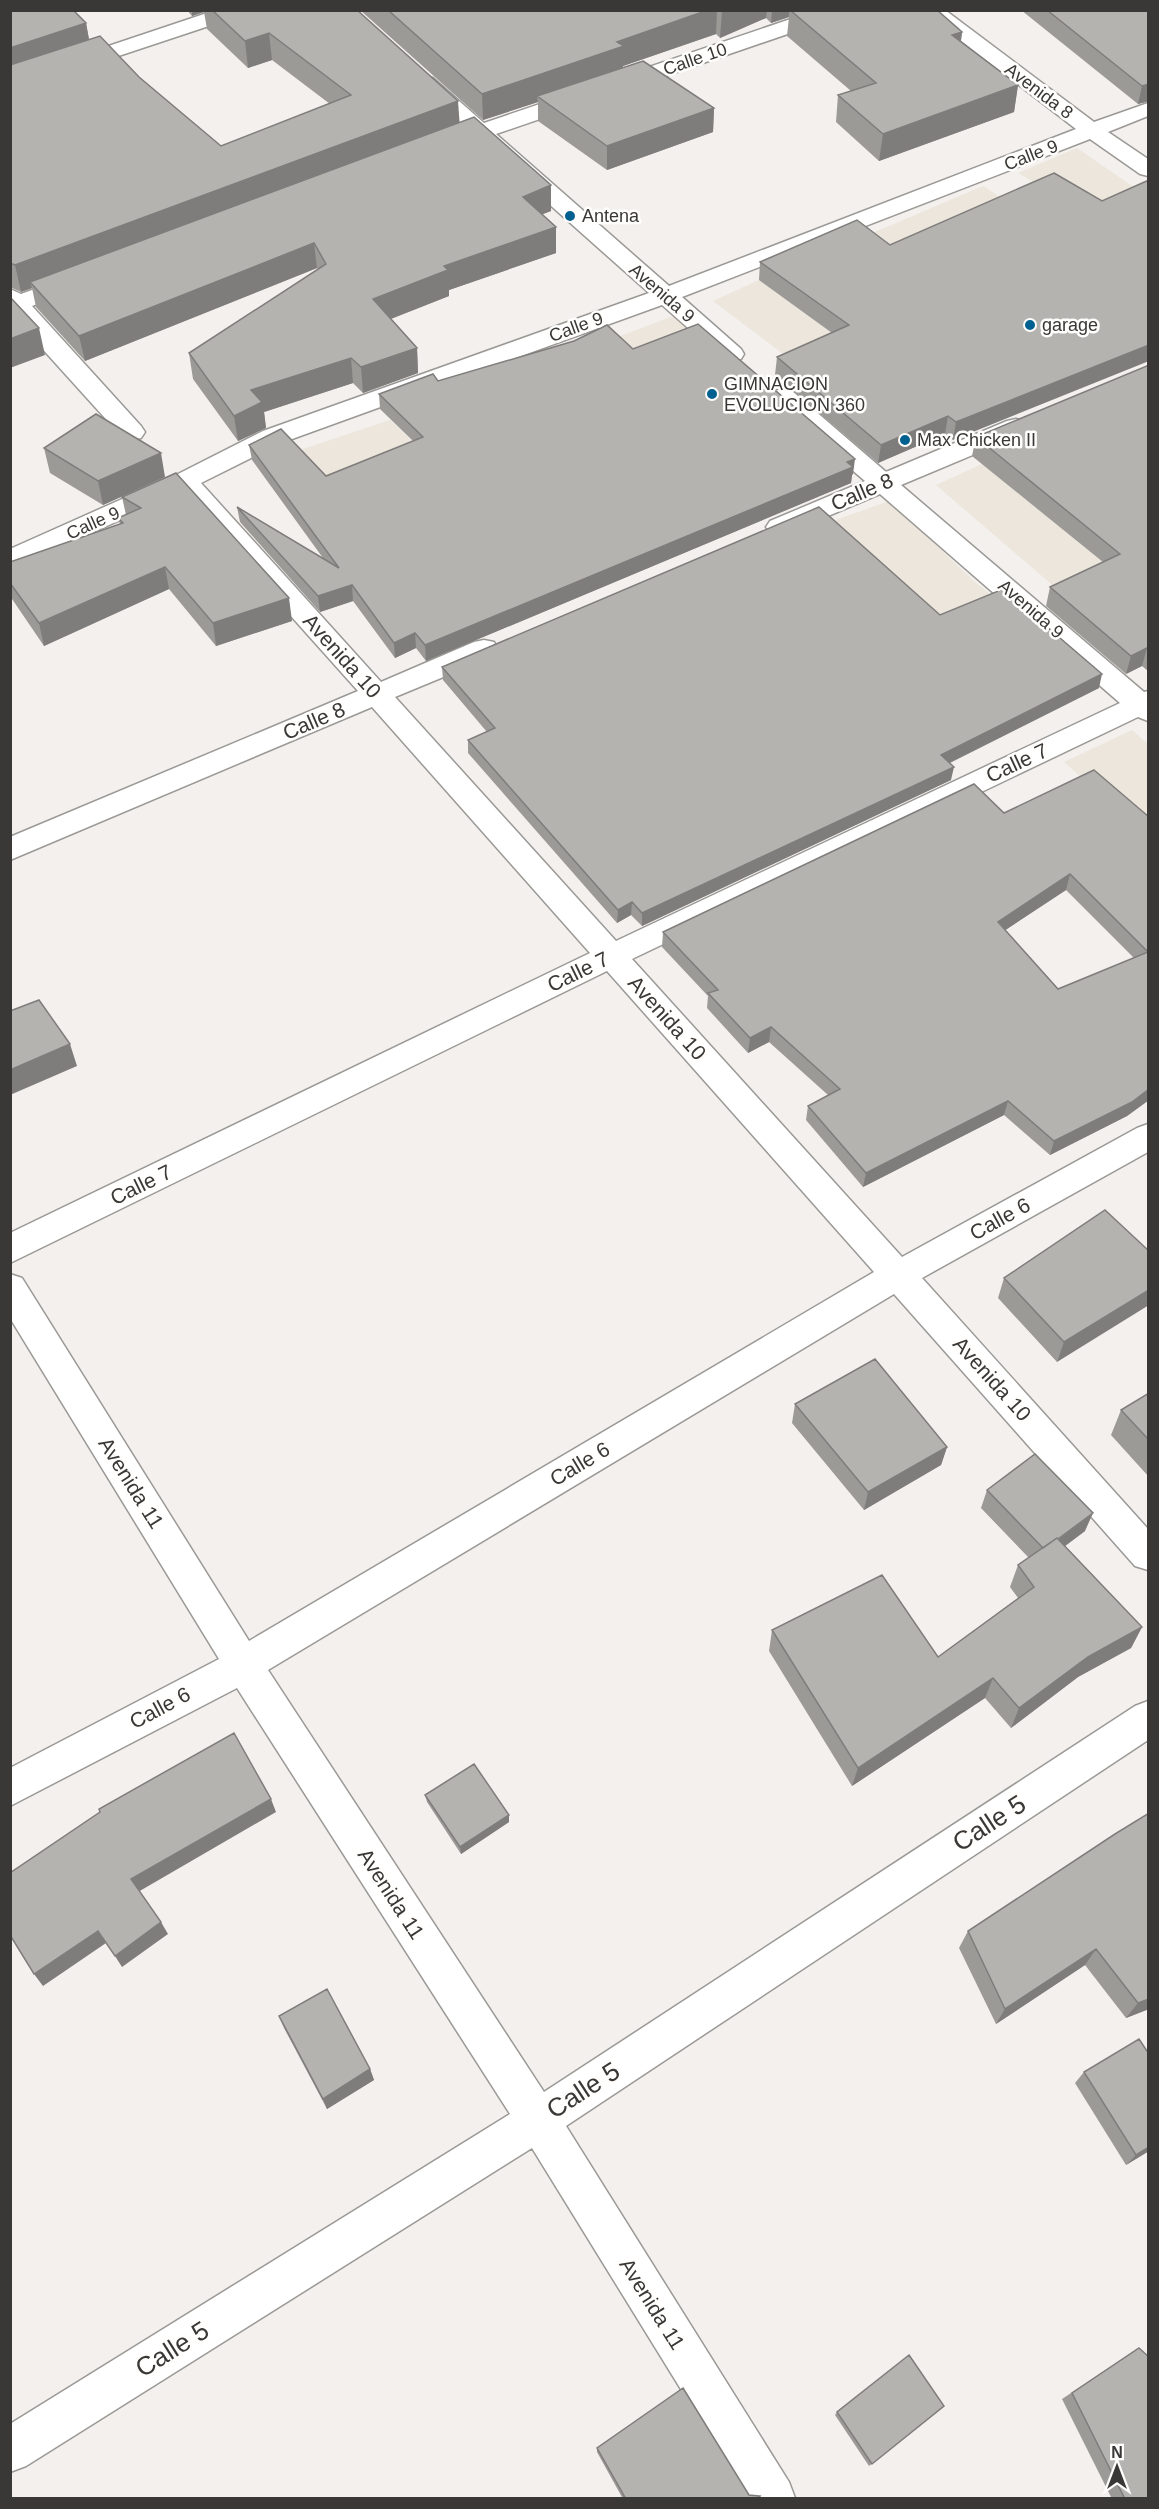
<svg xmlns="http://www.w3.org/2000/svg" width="1159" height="2509" font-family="Arial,sans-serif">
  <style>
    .built { fill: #ece6dc }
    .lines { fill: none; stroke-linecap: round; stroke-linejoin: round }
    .minor-casing { stroke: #9b9996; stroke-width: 3 }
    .minor { fill: #fff; fill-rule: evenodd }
    .wall { fill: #9c9a97; fill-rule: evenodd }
    .shaded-wall { fill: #7f7d7b }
    .building { fill: #b5b3b0; stroke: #7f7d7b; stroke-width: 1.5; fill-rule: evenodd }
    .poi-dot { fill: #006191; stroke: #fffefc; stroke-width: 2 }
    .labels { text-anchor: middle; stroke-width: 5; stroke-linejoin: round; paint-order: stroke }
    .far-street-label { font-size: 18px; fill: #393837; stroke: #fffefc }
    .far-poi-label { font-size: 18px; fill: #393837; stroke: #fffefc; text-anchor: start }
    .street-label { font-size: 21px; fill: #393837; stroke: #fffefc }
    .near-street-label { font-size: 26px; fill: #393837; stroke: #fffefc }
  </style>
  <rect width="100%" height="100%" fill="#f3f0ed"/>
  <path class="built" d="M1077,148L1148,197L1098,219L1018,173Z
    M983,186L1057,234L887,263L856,240Z
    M759,280L820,324L845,345L798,365L713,301Z
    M676,315L701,338L632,364L607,341Z
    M390,420L434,462L327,491L291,453Z
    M982,464L1055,522L1066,518L1071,535L1090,551L1096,549L1120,569L1065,596L936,485Z
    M889,501L975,582L1000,602L910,641L822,525Z
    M1132,730L1148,744V836L1064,762Z"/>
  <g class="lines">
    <defs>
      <path id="minor" d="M216,10H248L245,14L10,92V79Z
        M817,10H849L846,14L496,134L669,286L1076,129L921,10H945L1094,122L1148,103V116L1108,132L1148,159V176L1140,174L1090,139L682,297L741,349L744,354L741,359L732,362L723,359L662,305L281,443L201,483L381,682L474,642L484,640L494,642L498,649L494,656L395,697L616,941L1120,703L880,494L788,533L779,536L770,533L766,527L770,521L865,481L774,403L771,397L774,391L783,389L792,391L886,472L1007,421L1016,419L1025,421L1029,427L1025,433L901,485L1144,692L1148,691V721L1138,717L632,959L902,1257L1137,1128L1148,1124V1152L922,1278L1148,1529V1570L1135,1566L894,1294L268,1670L544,2092L1135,1706L1148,1701V1740L566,2126L789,2482L795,2498H748L532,2148L26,2466L10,2472V2424L510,2114L237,1688L10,1806V1768L219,1659L10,1318V1274L22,1278L249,1641L874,1272L607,971L10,1263V1233L590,953L372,707L10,860V837L358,691L181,493L10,569V549L176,475L263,431L649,293L477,140L462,145L454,143L451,138L454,133L465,130L417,88L414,83L417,78H433L484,123Z
        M76,274L84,276L88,281L84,286L32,306L141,426L145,432L141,438L132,440L123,438L10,313V289L21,294Z"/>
    </defs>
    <use href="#minor" class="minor-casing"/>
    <use href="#minor" class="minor"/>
  </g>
  <path class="wall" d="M10,10L86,23L89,40L139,77L221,146L330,104L272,60L248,68L207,29L204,12L192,16L187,10H357L459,123L551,185V211L542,214L556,227V253L449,290V296L391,319L417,348L418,373L363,393L353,383L264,412L266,428L238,441L193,379L189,353L318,269L317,268L85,361L36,307L32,288L21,292L10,287Z
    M360,10H937L962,32L961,42L1018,85L1014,112L879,161L836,122L838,95L851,91L787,36L789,17L771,23L766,18L720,38L716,34L623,66V67L714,108L713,132L607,170L538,121V102L483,120Z
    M1021,10H1149V101L1138,104Z
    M1102,201L953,440L945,434L878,463L775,375L777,357L832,333L759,280L760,262L890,245Z
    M633,349L853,474L852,475L851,483L426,661L416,648L395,658L353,601L320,612L240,522L237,507L323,558L252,460L249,445L326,476L413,441L380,409L379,394L438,381Z
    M1149,365V672L1142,666L1126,674L1046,606L1050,587L1103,562L972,456L976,437Z
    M44,448L165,477L103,505L50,473Z
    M176,473L292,621L216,646L169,589L44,646L10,596V562L120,524L118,518L126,515L122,497Z
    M940,615L1099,688L950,763L951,780L642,926L631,915L617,923L468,753V740L487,732L443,680L442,667Z
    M1004,813L1149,817V1100L1127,1116L1050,1155L1004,1115L863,1187L806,1120L808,1106L828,1095L769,1042L748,1053L707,1008L708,996L662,947L663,932ZM1066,890L1134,958L1058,989L1005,930Z
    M1149,1251L1057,1362L998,1298L1004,1278Z
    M1149,1393V1477L1111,1435L1121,1410Z
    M795,1404L947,1447L941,1465L864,1510L792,1423Z
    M987,1490L1085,1531L1065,1546L1142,1627L1131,1648L1078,1677L1011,1728L985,1698L852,1786L769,1651L772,1630L938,1657L1018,1598L1010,1587L1018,1565L1029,1558L981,1508Z
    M425,1795L509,1822L461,1854L427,1802Z
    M1149,1813V2009L1126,2018L1085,1965L996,2024L959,1948L968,1931Z
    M279,2016L370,2069L374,2080L327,2109L284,2028Z
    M1149,2054V2151L1126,2165L1075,2083L1084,2072Z
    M1139,2348L1149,2499H1112L1062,2399Z
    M944,2406L869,2466L835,2415L837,2412Z
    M597,2448L749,2495L760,2496L758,2499H623L597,2452Z"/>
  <path class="shaded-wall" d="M192,10H204V12L192,16Z
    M708,10H717L716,34L623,66V73L537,96L538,102L483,120L482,94L617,42Z
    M723,10H767L766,18L720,38L722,11Z
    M772,10H789V17L771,23Z
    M86,23L91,50L10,76V48Z
    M962,32L958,59L952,35Z
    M269,33L272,60L248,68L245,41Z
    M1149,84V101L1138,104L1142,86Z
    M1018,85L1014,112L879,161L883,134Z
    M458,101L460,128L30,282L32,288L21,292L15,265Z
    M714,108L713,132L607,170V146Z
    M551,185V211L523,222V197Z
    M556,227V253L449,290V296L375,325L373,299L444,266Z
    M314,243L317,268L85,361L79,336Z
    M39,328L45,355L10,368V339Z
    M1149,345V361L953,440L956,422Z
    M417,348L418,373L363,393L361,367Z
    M351,358L353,383L264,412L266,428L238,441L234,416L251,390Z
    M948,416L945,434L878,463L881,445Z
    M161,453L165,477L103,505L98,481Z
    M855,459L853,474L852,475L851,483L426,661L425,645Z
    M165,567L169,589L44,646L39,623Z
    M352,585L353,601L320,612L318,596Z
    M289,598L292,621L216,646L213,623Z
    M415,633L416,648L395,658L394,643Z
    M1147,648L1142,666L1126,674L1131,656Z
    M1102,674L1099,688L939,768L941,755Z
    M954,767L951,780L642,926V913Z
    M1070,874L1066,890L995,937L998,922Z
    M632,902L631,915L617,923L618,910Z
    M771,1027L769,1042L748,1053L750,1038Z
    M70,1044L77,1066L10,1095V1070Z
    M1149,1089V1100L1127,1116L1050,1155L1054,1141Z
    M1008,1101L1004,1115L863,1187L866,1173Z
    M1149,1290V1305L1057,1362L1064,1342Z
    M947,1447L941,1465L864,1510L868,1492Z
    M1093,1513L1085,1531L1037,1567L1045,1550Z
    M1142,1627L1131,1648L1078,1677L1011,1728L1019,1708L1088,1657Z
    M993,1678L985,1698L852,1786L858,1768Z
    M271,1799L276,1812L138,1892L131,1879Z
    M509,1815V1822L461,1854L460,1847Z
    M161,1922L168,1934L122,1967L115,1956Z
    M98,1931L106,1943L43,1986L34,1974Z
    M1096,1949L1085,1965L996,2024L1005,2009Z
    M1149,1999V2009L1126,2018L1138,2003Z
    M370,2069L374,2080L327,2109L323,2099Z
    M1149,2147V2151L1126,2165L1136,2155Z"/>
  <path class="building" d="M10,10H73L86,23L10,48Z
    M212,10H357L458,101L15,265L10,263V65L100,36L139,77L221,146L351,95L269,33L245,41Z
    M388,10H708L617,42L624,46L482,94Z
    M790,10H937L962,32L952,35L1018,85L883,134L838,95L876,83Z
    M1047,10H1149V84L1142,86Z
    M643,61L714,108L607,146L537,96Z
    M474,117L551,185L523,197L556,227L444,266L448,270L373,299L417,348L361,367L351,358L251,390L262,402L234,416L189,353L326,264L314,243L79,336L30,282Z
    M1054,173L1102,201L1149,180V345L956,422L948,416L881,445L777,357L849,325L760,262L857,220L890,245Z
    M10,297L39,328L10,339Z
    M698,324L855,459L847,462L853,467L425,645L415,633L394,643L352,585L318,596L237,507L339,568L249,445L281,429L326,476L423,437L379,394L433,374L438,381L574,341L607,325L633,349Z
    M1149,365V650L1147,648L1131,656L1050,587L1120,554L976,437Z
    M96,414L161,453L98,481L44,448Z
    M176,473L289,598L213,623L165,567L39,623L10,583V562L123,523L118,518L141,508L122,497Z
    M819,507L940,615L1003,589L1102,674L941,755L954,767L642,913L632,902L618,910L468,740L495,728L442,667Z
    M1094,770L1149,817V1089L1132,1102L1054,1141L1008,1101L866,1173L808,1106L840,1089L771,1027L750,1038L708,993L718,990L663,932L974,784L1004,813ZM1070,874L1148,952L1058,989L998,922Z
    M39,1000L70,1044L10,1070V1011Z
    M1105,1210L1149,1251V1290L1064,1342L1004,1278Z
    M875,1359L947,1447L868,1492L795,1404Z
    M1149,1393V1440L1121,1410Z
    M1035,1454L1093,1513L1058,1539L1057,1538L1043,1548L987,1490Z
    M1057,1538L1142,1627L1088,1657L1019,1708L993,1678L858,1768L772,1630L882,1575L938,1657L1034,1587L1018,1565Z
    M234,1733L271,1799L131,1879L161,1922L115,1956L98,1931L34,1974L10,1935V1873L100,1812L99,1809Z
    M474,1764L509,1815L460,1847L425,1795Z
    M1149,1813V1999L1138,2003L1096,1949L1005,2009L968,1931L1115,1834Z
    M327,1989L370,2069L323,2099L279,2016Z
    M1139,2039L1149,2054V2147L1136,2155L1084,2072Z
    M1139,2348L1149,2357V2499H1125L1072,2393Z
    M909,2355L944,2406L872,2464L837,2412Z
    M683,2388L749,2495L760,2496L757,2499H626L597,2448Z"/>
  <g class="poi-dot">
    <circle cx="570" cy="216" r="6"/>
    <circle cx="1030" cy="325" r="6"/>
    <circle cx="712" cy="394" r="6"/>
    <circle cx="905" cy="440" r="6"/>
  </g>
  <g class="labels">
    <g class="far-street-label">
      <text transform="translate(695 59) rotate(-19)" y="6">Calle 10</text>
      <text transform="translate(1039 91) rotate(37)" y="6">Avenida 8</text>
      <text transform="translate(1031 155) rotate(-21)" y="6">Calle 9</text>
      <text transform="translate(662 293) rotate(41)" y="6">Avenida 9</text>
      <text transform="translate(576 327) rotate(-20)" y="6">Calle 9</text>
      <text transform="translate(93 523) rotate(-24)" y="6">Calle 9</text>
      <text transform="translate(1031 609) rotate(41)" y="6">Avenida 9</text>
    </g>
    <g class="far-poi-label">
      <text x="582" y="222">Antena</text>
      <text x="1042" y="331">garage</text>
      <text x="724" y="390">GIMNACION<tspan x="724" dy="21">EVOLUCION 360</tspan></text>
      <text x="917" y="446">Max Chicken II</text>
    </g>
    <g class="street-label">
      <text transform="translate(862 492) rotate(-23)" y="7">Calle 8</text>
      <text transform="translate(342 656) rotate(48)" y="7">Avenida 10</text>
      <text transform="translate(314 721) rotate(-23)" y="7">Calle 8</text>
      <text transform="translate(1017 763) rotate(-25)" y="7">Calle 7</text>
      <text transform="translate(578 972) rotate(-26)" y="7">Calle 7</text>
      <text transform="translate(667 1018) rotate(48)" y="7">Avenida 10</text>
      <text transform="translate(141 1185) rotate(-26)" y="7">Calle 7</text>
      <text transform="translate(1000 1219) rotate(-29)" y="7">Calle 6</text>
      <text transform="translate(992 1379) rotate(48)" y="7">Avenida 10</text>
      <text transform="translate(580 1464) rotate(-31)" y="7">Calle 6</text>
      <text transform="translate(131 1483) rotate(58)" y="7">Avenida 11</text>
      <text transform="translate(160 1708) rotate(-28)" y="7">Calle 6</text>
      <text transform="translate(391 1894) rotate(57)" y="7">Avenida 11</text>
      <text transform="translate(652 2304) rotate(58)" y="7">Avenida 11</text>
    </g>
    <g class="near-street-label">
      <text transform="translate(989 1823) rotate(-33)" y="9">Calle 5</text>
      <text transform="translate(583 2090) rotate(-33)" y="9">Calle 5</text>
      <text transform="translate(172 2349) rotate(-32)" y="9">Calle 5</text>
    </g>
  </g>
  <rect width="1159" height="2509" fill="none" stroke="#393837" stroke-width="24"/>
  <g transform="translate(1117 2467)" stroke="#fffefc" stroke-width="4.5" paint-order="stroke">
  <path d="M0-4.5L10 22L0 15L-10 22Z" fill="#393837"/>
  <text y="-9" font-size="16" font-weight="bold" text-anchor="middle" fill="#393837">N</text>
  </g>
</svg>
